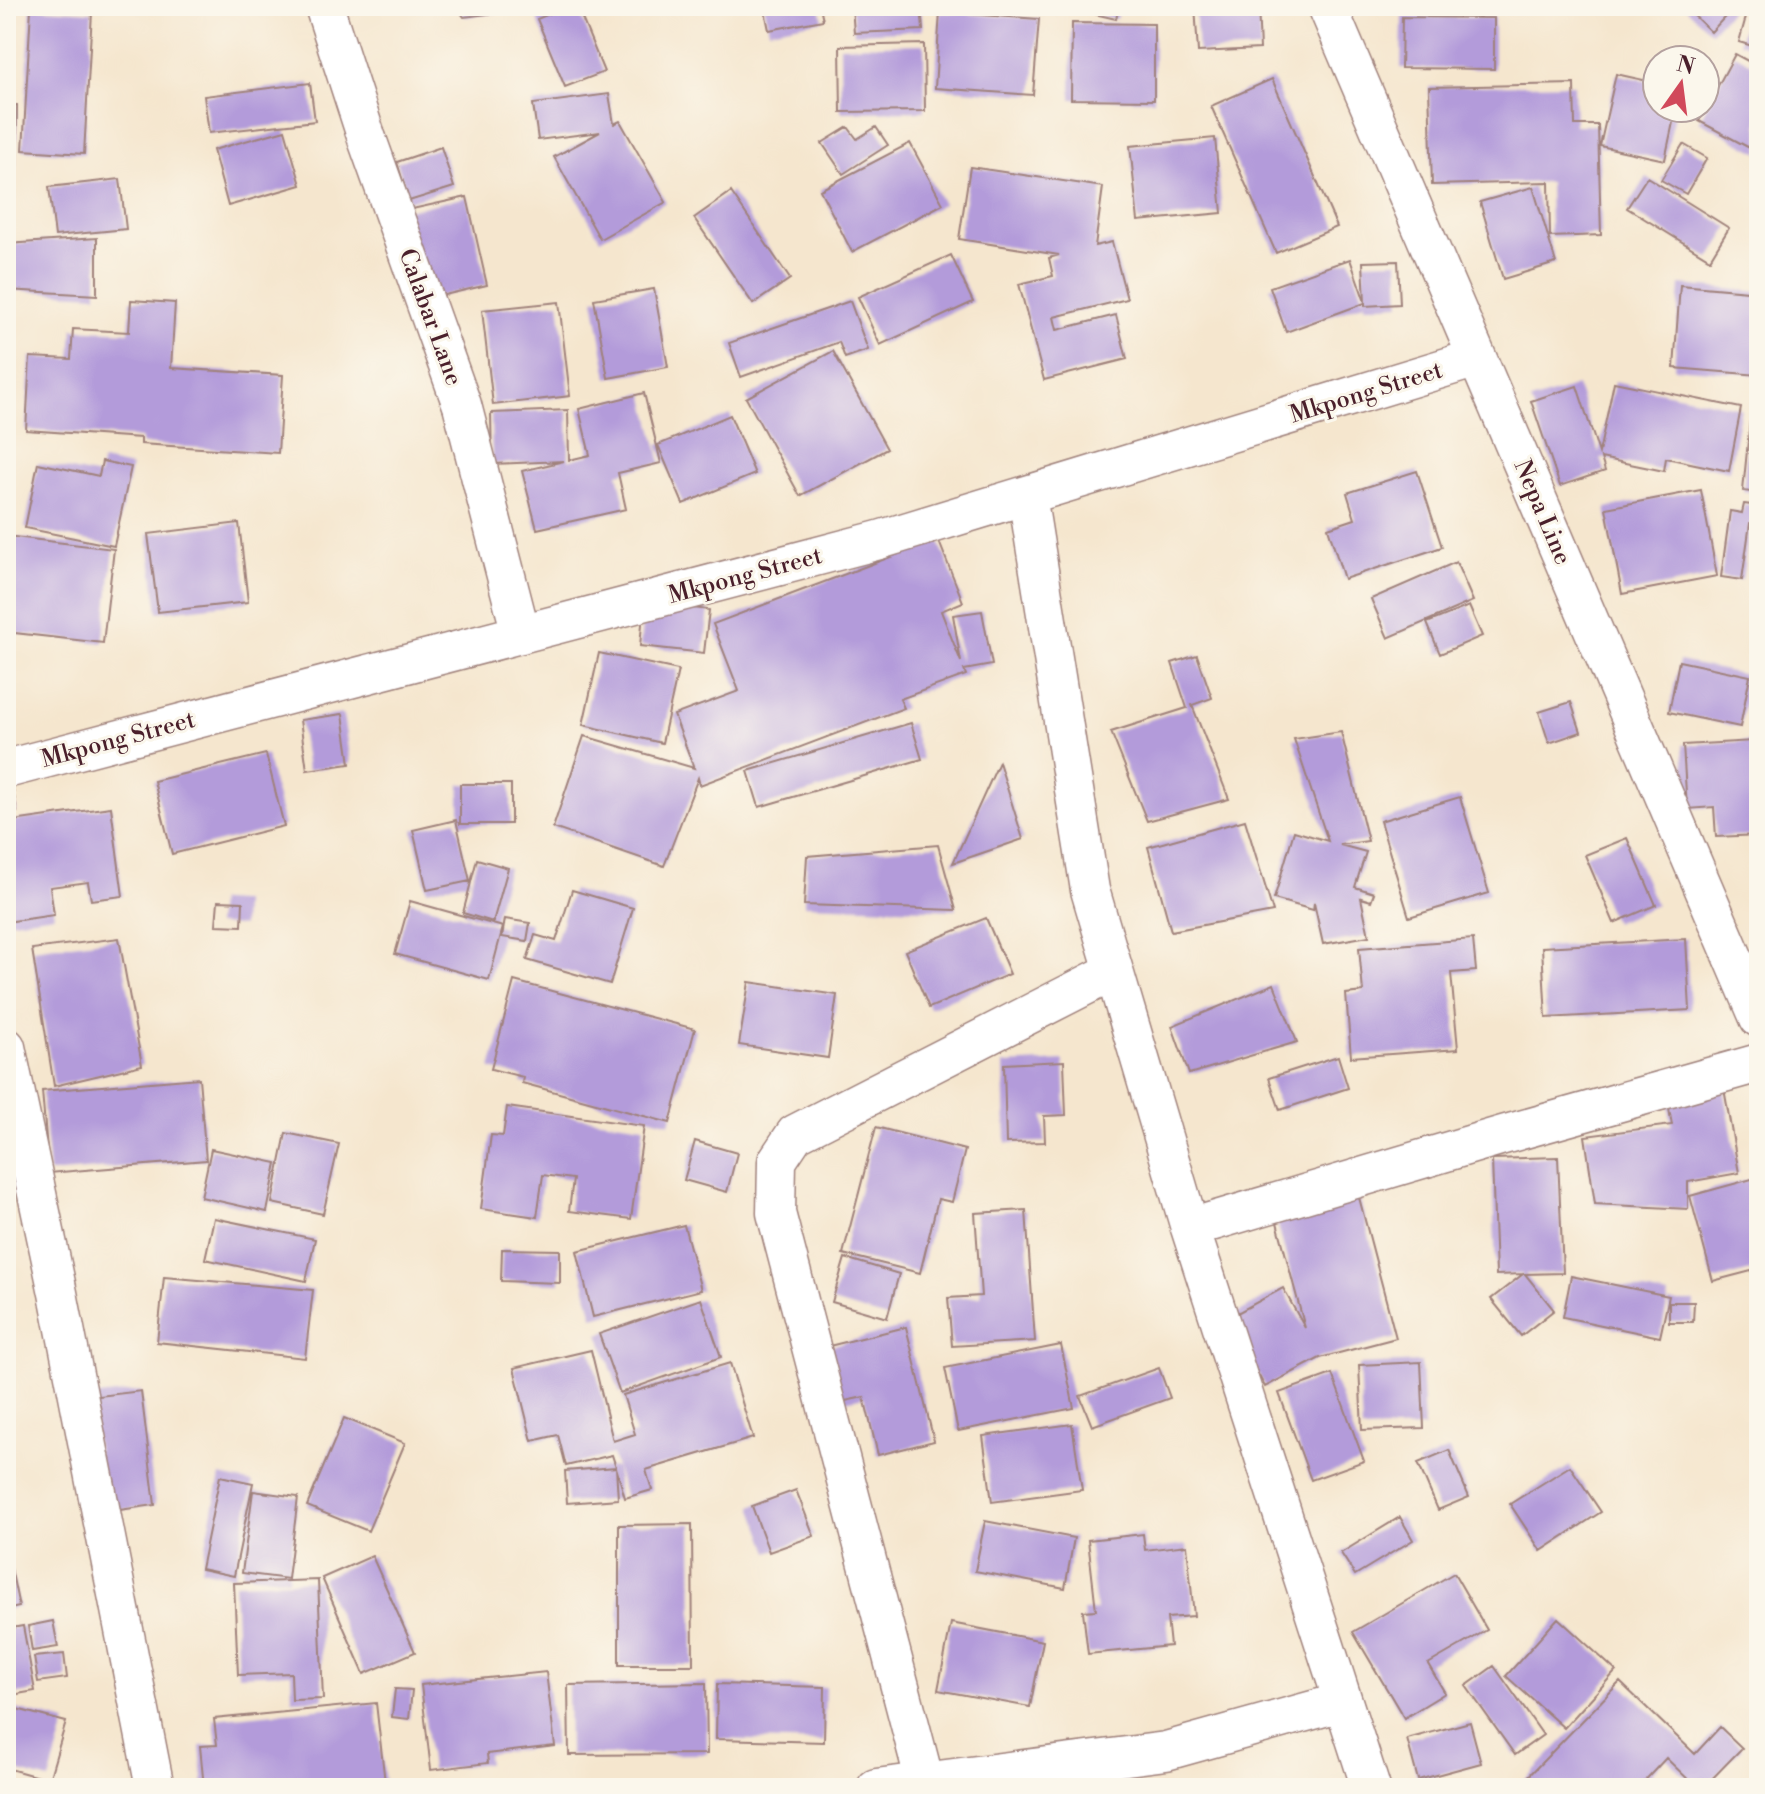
<svg xmlns="http://www.w3.org/2000/svg" width="1765" height="1794" font-family="'Libre Bodoni',serif">
  <style>
    .building { fill: #b39bda }
    .lines { fill: none; stroke-linecap: round; stroke-linejoin: round }
    .minor-casing { stroke: #a0827c; stroke-width: 41 }
    .minor { stroke: #fff; stroke-width: 38 }
    .labels { text-anchor: middle; stroke-width: 6; stroke-linejoin: round; paint-order: stroke }
    .street-label { font-size: 24px; fill: #4a1f2b; stroke: #fbf7ec }
  </style>
  <rect width="100%" height="100%" fill="#fbf7ec"/>
  <filter id="ink" filterUnits="userSpaceOnUse"><feTurbulence type="fractalNoise" baseFrequency=".0125" numOctaves="2"/><feDisplacementMap in="SourceGraphic" scale="16" xChannelSelector="R" yChannelSelector="G"/><feConvolveMatrix kernelMatrix="1 2 1 2 8 2 1 2 1" color-interpolation-filters="sRGB"/></filter>
  <filter id="wash" filterUnits="userSpaceOnUse"><feTurbulence type="fractalNoise" baseFrequency=".006" numOctaves="4" result="noise"/><feDisplacementMap in="SourceGraphic" scale="32" xChannelSelector="R" yChannelSelector="G"/><feGaussianBlur stdDeviation="1.8" result="paint"/><feColorMatrix in="noise" values="0 0 0 0 0 0 0 0 0 0 0 0 0 0 0 0 0 1.4 0 .05"/><feComposite in="paint" operator="in"/></filter>
  <g filter="url(#wash)">
    <rect width="100%" height="100%" fill="#f5e6ce"/>
    <g id="blocks">
      <path class="building" d="M456,6H535V8L464,17Z
        M568,6H577L604,72L565,87L537,19Z
        M764,6H820L823,20L769,30Z
        M852,6H921L923,30L854,33Z
        M1087,6H1119L1116,19L1086,12Z
        M1195,6H1258L1260,49L1198,52Z
        M1684,6H1735L1711,32Z
        M1749,6H1759V48L1739,42Z
        M31,8L92,12L84,154L23,150Z
        M940,12L1039,19L1033,95L935,88Z
        M1402,17L1494,18V69L1401,68Z
        M1072,23L1154,24V100L1071,99Z
        M924,44L925,111L841,112L840,46Z
        M1735,54L1759,67V121L1757,126L1759,127V153L1699,121Z
        M1616,74L1657,83V108H1676L1665,160L1600,146Z
        M1272,79L1337,227L1276,253L1211,106Z
        M310,83L315,121L209,133L204,96Z
        M1574,84L1575,125H1598L1601,235L1550,237L1549,182L1432,185L1429,87Z
        M609,94L614,124L620,121L666,202L600,239L554,157L600,132L538,140L533,104Z
        M6,105H17L16,167H6Z
        M848,127L857,139L876,127L888,145L843,174L822,143Z
        M285,130L301,185L228,206L213,150Z
        M1215,138L1222,213L1138,221L1130,146Z
        M910,143L943,204L852,252L820,190Z
        M1683,144L1707,158L1686,194L1661,180Z
        M441,147L454,187L409,201L397,162Z
        M970,167L1103,187L1095,246L1112,242L1127,299L1054,317L1057,330L1116,315L1127,359L1044,380L1019,284L1053,276L1049,258L1059,255L959,239Z
        M1647,177L1729,228L1710,259L1627,208Z
        M120,179L126,229L55,236L49,187Z
        M1533,187L1556,263L1503,279L1480,202Z
        M731,192L790,279L753,304L694,218Z
        M467,197L487,285L423,300L403,211Z
        M97,238V295L6,290V244Z
        M951,255L973,302L880,345L858,297Z
        M1350,259L1365,302L1363,262L1398,261L1400,304L1365,306V303L1286,332L1270,287Z
        M1680,285L1759,292V375L1674,368Z
        M654,289L668,367L608,378L594,299Z
        M131,300L175,303L171,368L283,375L278,453L141,444V438L26,430L30,357L71,359L73,329L129,332Z
        M850,301L868,350L845,358L839,342L741,377L729,343Z
        M559,302L570,396L493,405L482,310Z
        M833,351L887,449L800,496L746,398Z
        M1614,382L1741,408L1729,471L1666,458L1664,471L1601,458L1605,471L1560,486L1531,401L1577,386L1599,453Z
        M644,393L661,463L618,473L626,509L537,529L522,471L564,461L492,464L491,413L568,410L569,460L590,455L579,409Z
        M1751,410H1759V493L1743,491Z
        M730,415L755,474L683,504L658,445Z
        M102,461L131,467L114,546L25,528L38,463L99,476Z
        M1417,471L1442,547L1344,579L1328,528L1355,519L1347,493Z
        M1701,490L1717,576L1622,594L1606,508Z
        M1744,504L1759,506V524L1750,523L1742,580L1721,577L1730,511L1742,513Z
        M239,523L248,602L158,612L148,534Z
        M6,536L114,549L103,643L6,632Z
        M938,539L963,602L941,611L961,662L953,615L982,611L992,665L964,670L966,675L900,699L904,708L700,785L698,778L664,866L553,828L584,736L694,768L674,715L739,691L713,624Z
        M1456,562L1473,601L1388,638L1371,599Z
        M644,602L709,610L704,653L640,646Z
        M1469,606L1482,636L1440,654L1427,623Z
        M599,653L678,670L662,743L583,725Z
        M1197,655L1212,698L1192,705L1229,799L1147,821L1111,732L1187,708L1172,663Z
        M1679,661L1750,676L1740,727L1669,712Z
        M1571,702L1581,732L1549,743L1539,712Z
        M343,714L350,764L307,770L300,720Z
        M911,723L922,759L759,807L748,771Z
        M1341,732L1368,841L1340,845L1366,852L1355,887L1374,893L1371,901L1361,898L1369,936L1323,944L1314,903L1313,910L1274,899L1294,831L1328,841L1294,739Z
        M1754,741L1759,835L1716,837L1714,807L1687,809L1683,745Z
        M266,754L284,826L172,854L154,781Z
        M999,762L1023,839L953,863Z
        M11,779L17,812L6,814V780Z
        M460,784H511V824H460Z
        M1460,797L1489,893L1409,917L1380,821Z
        M111,807L123,896L91,900L88,882L50,887L54,915L6,922V822Z
        M456,820L470,881L427,890L413,830Z
        M1245,820L1273,912L1171,931L1148,847Z
        M1627,838L1656,905L1614,923L1585,855Z
        M938,845L956,910L804,905L807,856Z
        M477,859L508,868L493,922L463,913Z
        M572,890L633,908L610,984L527,960L535,935L556,941Z
        M218,901L243,902L242,926L216,925Z
        M410,901L503,927L489,980L395,954Z
        M986,918L1010,974L929,1008L905,951Z
        M505,919L530,923L527,941L502,937Z
        M119,938L142,1065L54,1086L32,949Z
        M1473,939L1476,971L1451,973L1458,1049L1351,1057L1346,994L1363,992L1359,948Z
        M1686,939L1690,1010L1546,1018L1542,947Z
        M514,981L695,1029L670,1123L522,1083L523,1077L491,1069Z
        M749,982L837,995L828,1058L739,1045Z
        M1274,984L1297,1042L1189,1074L1172,1026Z
        M1338,1056L1348,1088L1280,1110L1269,1078Z
        M1064,1061L1066,1115L1044,1116L1045,1142L1006,1143L1004,1064Z
        M1720,1066L1739,1173L1688,1182V1209L1595,1204L1585,1136L1672,1125L1663,1076Z
        M199,1078L206,1160L49,1173L42,1091Z
        M507,1107L644,1126L631,1219L569,1211L573,1179L543,1175L537,1217L481,1209L491,1135L503,1136Z
        M876,1127L965,1150L952,1202L938,1199L920,1273L843,1254Z
        M286,1133L339,1144L323,1214L272,1203Z
        M695,1141L737,1153L727,1192L684,1180Z
        M211,1149L277,1163L267,1212L201,1197Z
        M1558,1157L1563,1273L1525,1274L1554,1310L1521,1336L1491,1299L1523,1274L1496,1275L1492,1159Z
        M1759,1177V1269L1713,1281L1690,1196Z
        M1356,1186L1396,1338L1320,1358L1265,1387L1228,1318L1283,1288L1305,1328L1273,1207Z
        M1026,1210L1035,1341L952,1346L948,1298L981,1296L975,1213Z
        M214,1218L315,1239L306,1281L205,1259Z
        M684,1225L701,1290L593,1317L577,1251Z
        M502,1249L560,1250V1283L501,1281Z
        M845,1258L899,1274L887,1318L832,1302Z
        M1571,1276L1669,1296L1660,1337L1563,1317Z
        M164,1277L313,1290L305,1358L157,1342Z
        M701,1299L721,1357L620,1393L599,1334Z
        M1669,1302H1694L1693,1322H1669Z
        M906,1327L934,1441L878,1455L864,1397L826,1405L813,1350Z
        M1061,1345L1074,1408L958,1431L945,1368Z
        M591,1350L613,1441L635,1434L623,1395L730,1363L753,1438L646,1470L652,1490L625,1498L616,1467L618,1499L567,1503L565,1471L616,1467L612,1455L566,1466L558,1435L532,1441L514,1368Z
        M1421,1362L1424,1428L1362,1430L1359,1365Z
        M1159,1368L1170,1398L1092,1426L1080,1396Z
        M1332,1374L1364,1461L1311,1480L1279,1393Z
        M141,1391L155,1505L105,1512L90,1397Z
        M344,1418L405,1443L368,1531L307,1506Z
        M1072,1424L1082,1490L992,1502L983,1436Z
        M1449,1450L1469,1497L1438,1510L1418,1463Z
        M1570,1466L1601,1512L1541,1551L1510,1504Z
        M220,1476L253,1483L234,1576L201,1569Z
        M796,1490L814,1536L769,1552L752,1506Z
        M253,1491L298,1497L288,1579L242,1573Z
        M1400,1517L1413,1540L1355,1575L1341,1553Z
        M985,1521L1074,1538L1065,1588L975,1571Z
        M692,1524L693,1665H619V1525Z
        M1143,1534L1145,1550L1187,1545L1194,1616L1167,1618L1170,1646L1088,1654L1083,1611L1096,1610L1088,1540Z
        M6,1544L19,1607L6,1610Z
        M372,1556L415,1652L364,1674L322,1578Z
        M1454,1573L1487,1630L1428,1664L1445,1693L1404,1718L1353,1632Z
        M318,1580L323,1699L292,1700L291,1673L238,1675L234,1583Z
        M1558,1618L1616,1671L1564,1728L1506,1676Z
        M53,1621L58,1647L32,1651L28,1626Z
        M951,1623L1043,1641L1030,1707L938,1690Z
        M23,1626L35,1691L6,1696V1629Z
        M64,1654L67,1678L38,1682L34,1657Z
        M1494,1666L1543,1735L1515,1755L1466,1686Z
        M546,1672L555,1746L487,1754L488,1763L431,1770L421,1685Z
        M1620,1682L1695,1754L1720,1727L1742,1748L1703,1788H1697L1666,1758L1638,1788H1517Z
        M706,1683L707,1754L569,1755L568,1685Z
        M717,1684L825,1687L824,1742L716,1739Z
        M395,1689L412,1690L409,1719L392,1717Z
        M376,1703L385,1783L330,1788H204L200,1746L217,1745L214,1719Z
        M9,1707L66,1722L49,1780L6,1768V1717Z
        M1470,1722L1481,1763L1418,1780L1407,1739Z"/>
    </g>
  </g>
  <g filter="url(#ink)">
    <use href="#blocks" fill-opacity="0" stroke="#a0827c" stroke-width="2"/>
    <g class="lines">
      <defs>
        <path id="minor" d="M324,6L367,139L462,405L521,634
          M1327,6L1759,1018
          M1027,495L1090,890L1190,1228L1371,1788
          M6,769L879,540L1477,358
          M6,1047L58,1293L155,1788
          M1190,1228L1503,1135L1759,1063
          M925,1782L776,1213L777,1161L795,1134L1114,971
          M876,1788L1166,1751L1342,1702"/>
      </defs>
      <use href="#minor" class="minor-casing"/>
      <use href="#minor" class="minor"/>
    </g>
  </g>
  <g class="labels">
    <g class="street-label">
      <text transform="translate(431 317) rotate(70)" y="8">Calabar Lane</text>
      <text transform="translate(1366 392) rotate(-17)" y="8">Mkpong Street</text>
      <text transform="translate(1543 512) rotate(67)" y="8">Nepa Line</text>
      <text transform="translate(745 575) rotate(-15)" y="8">Mkpong Street</text>
      <text transform="translate(118 739) rotate(-15)" y="8">Mkpong Street</text>
    </g>
  </g>
  <rect width="1765" height="1794" fill="none" stroke="#fbf7ec" stroke-width="32"/>
  <g transform="translate(1681 84) rotate(14)"><circle r="38" fill="#fbf7ec" stroke="#b4a19f" stroke-width="2"/>
  <path d="M0-6L14 30L0 20L-14 30Z" fill="#d1495b"/>
  <text y="-12" font-size="22" font-weight="bold" text-anchor="middle" fill="#4a1f2b">N</text>
  </g>
</svg>
